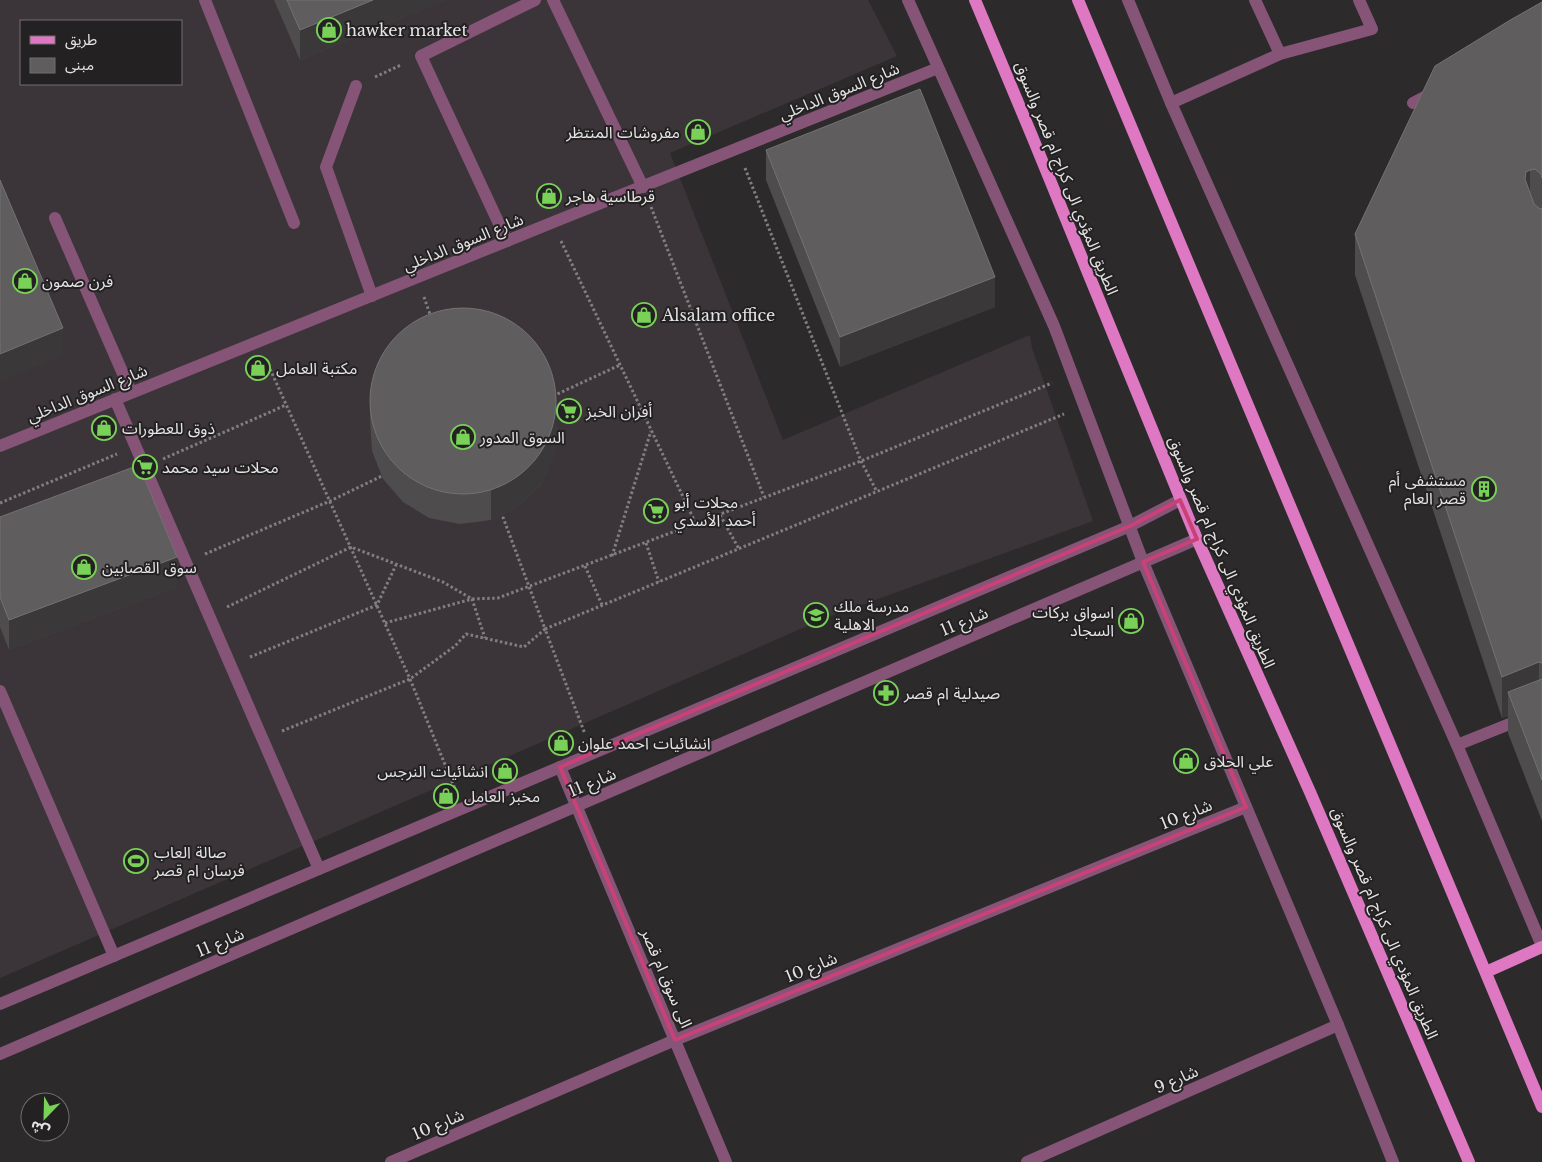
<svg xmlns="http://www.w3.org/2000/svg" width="1542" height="1162" font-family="'Libre Baskerville','Noto Sans Arabic',serif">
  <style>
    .built { fill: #3b3539; fill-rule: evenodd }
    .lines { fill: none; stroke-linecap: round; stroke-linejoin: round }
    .path { stroke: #817e80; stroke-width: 3; stroke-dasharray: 2.5 2.5; stroke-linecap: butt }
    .service { stroke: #855477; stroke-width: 12 }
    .pedestrian { stroke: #855477; stroke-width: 12 }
    .minor { stroke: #855477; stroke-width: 12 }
    .tertiary { stroke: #855477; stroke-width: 12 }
    .primary { stroke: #de78c3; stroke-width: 12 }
    .wall { fill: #4e4c4d }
    .shaded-wall { fill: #3a3839 }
    .building { fill: #5f5d5e; stroke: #747273 }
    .marked { fill: none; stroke: #c94176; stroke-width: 4; stroke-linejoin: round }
    .labels { text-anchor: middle; stroke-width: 4; stroke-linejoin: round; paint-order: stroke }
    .poi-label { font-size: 16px; fill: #e5e3e4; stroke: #232122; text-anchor: start }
    .street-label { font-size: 16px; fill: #e5e3e4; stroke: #232122 }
  </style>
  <rect width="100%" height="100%" fill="#2d2a2c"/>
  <path class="built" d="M0,0H868L897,56L670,153L783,440L1030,335L1032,348L1093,521L828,617L0,978ZM21,21H181V84H21Z"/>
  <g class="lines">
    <path class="path" d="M375,77L401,65
      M745,168L861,461L877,492
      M651,207L764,497
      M561,241L696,524
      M424,297L431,317
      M266,360L410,679L455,789
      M553,396L620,365
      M163,459L286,405
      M0,503L117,454
      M501,512L545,629L1064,414
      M720,515L739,549
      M646,543L659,582
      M205,554L330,501L384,475
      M612,556L651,431
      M585,566L602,605
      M227,607L351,547L443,582L472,599L498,598L861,461L1052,383
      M385,623L472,599L485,638
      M250,657L377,605L396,565
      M282,731L410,679L455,646L466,634L524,647L545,629L585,734"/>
    <path class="service" d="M205,0L294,223
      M1255,0L1280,54
      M1171,103L1280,54L1372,29L1359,0
      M1413,103L1432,93
      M507,241L421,56L535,0
      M1457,745L1542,711"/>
    <path class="pedestrian" d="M553,0L643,187
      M356,86L326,167L372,296
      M55,218L131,392
      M115,399L319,869
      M0,446C312,319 625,193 938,68
      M0,691L114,956"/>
    <path class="minor" d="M560,767L726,1162
      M391,1162L675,1040L1246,807
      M1027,1162L1338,1025"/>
    <path class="tertiary" d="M908,0L1054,326L1143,562L1338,1025L1393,1162
      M1128,0L1171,103L1457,745L1542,946
      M0,1004L1130,526L1180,500
      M0,1054L1197,539"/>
    <path class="primary" d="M975,0L1032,136L1197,539L1310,792L1469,1162
      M1078,0L1542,1107
      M1486,972L1542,947"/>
  </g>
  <path class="wall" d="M274,0H445L300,60Z
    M1542,2V821L1508,733V716L1502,718L1355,275V234L1533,8Z
    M766,150L995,307L840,367L766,180Z
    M370,391L557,424L554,455L541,484L519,506L491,520L460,524L429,518L403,502L383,479L372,451L370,420Z
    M0,517L177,587L9,650L0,627Z"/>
  <path class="shaded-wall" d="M373,0H445L300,60V30Z
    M1530,170V211L1525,179L1526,172Z
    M995,277V307L840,367V337Z
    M63,328V355L0,382V354Z
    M557,394V424L554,455L541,484L519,506L491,520V490Z
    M177,557V587L9,650V620Z
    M1539,662V703L1508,692V716L1502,718V677Z"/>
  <path class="building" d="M287,0H373L300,30Z
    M1542,2V178L1541,174L1535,169L1530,170L1526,172L1525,179L1534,204L1540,209L1542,208V663L1539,662L1502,677L1355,234L1435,66L1512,19Z
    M920,89L995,277L840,337L766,150Z
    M0,180L63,328L0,354Z
    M370 401a93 93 0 1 1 186 0a93 93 0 1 1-186 0Z
    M139,465L177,557L9,620L0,597V517Z
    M1542,679V780L1508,692Z"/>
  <path class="marked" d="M1180,500L1197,539L1143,562L1246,807L675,1040L560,767L1130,526Z"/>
  <defs>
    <symbol id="shop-ring" viewBox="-11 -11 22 22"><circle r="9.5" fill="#232122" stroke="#79d158" stroke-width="1.5"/><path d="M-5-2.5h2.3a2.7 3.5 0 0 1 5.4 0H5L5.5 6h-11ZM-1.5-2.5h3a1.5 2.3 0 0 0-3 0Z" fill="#79d158"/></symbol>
    <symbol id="supermarket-ring" viewBox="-11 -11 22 22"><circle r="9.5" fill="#232122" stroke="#79d158" stroke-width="1.5"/><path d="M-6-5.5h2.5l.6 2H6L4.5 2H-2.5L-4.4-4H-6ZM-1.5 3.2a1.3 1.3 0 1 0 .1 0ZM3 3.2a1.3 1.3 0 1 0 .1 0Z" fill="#79d158"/></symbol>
    <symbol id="building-ring" viewBox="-11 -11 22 22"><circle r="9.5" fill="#232122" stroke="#79d158" stroke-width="1.5"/><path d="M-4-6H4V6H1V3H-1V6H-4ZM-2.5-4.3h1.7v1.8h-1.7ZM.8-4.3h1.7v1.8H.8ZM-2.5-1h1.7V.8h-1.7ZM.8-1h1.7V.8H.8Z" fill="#79d158"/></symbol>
    <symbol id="school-ring" viewBox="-11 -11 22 22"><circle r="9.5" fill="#232122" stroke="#79d158" stroke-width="1.5"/><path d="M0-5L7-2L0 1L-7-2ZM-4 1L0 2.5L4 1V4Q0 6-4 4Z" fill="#79d158"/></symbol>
    <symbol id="pharmacy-ring" viewBox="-11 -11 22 22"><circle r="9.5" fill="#232122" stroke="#79d158" stroke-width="1.5"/><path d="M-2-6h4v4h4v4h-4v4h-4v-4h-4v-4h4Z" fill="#79d158"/></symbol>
    <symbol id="stadium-ring" viewBox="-11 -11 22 22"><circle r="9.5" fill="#232122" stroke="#79d158" stroke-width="1.5"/><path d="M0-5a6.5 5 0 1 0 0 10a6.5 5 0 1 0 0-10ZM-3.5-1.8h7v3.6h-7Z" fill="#79d158"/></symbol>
  </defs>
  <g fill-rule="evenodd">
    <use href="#shop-ring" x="315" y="16" width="28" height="28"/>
    <use href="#shop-ring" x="684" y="118" width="28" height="28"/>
    <use href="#shop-ring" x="535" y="182" width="28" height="28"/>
    <use href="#shop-ring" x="11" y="267" width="28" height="28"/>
    <use href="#shop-ring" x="630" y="301" width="28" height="28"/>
    <use href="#shop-ring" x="244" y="354" width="28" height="28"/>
    <use href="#supermarket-ring" x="555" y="397" width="28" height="28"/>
    <use href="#shop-ring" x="90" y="414" width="28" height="28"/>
    <use href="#shop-ring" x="449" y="423" width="28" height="28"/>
    <use href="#supermarket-ring" x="131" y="453" width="28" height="28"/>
    <use href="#building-ring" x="1470" y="475" width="28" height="28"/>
    <use href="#supermarket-ring" x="642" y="497" width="28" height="28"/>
    <use href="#shop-ring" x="70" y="553" width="28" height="28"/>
    <use href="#school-ring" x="802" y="601" width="28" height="28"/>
    <use href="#shop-ring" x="1117" y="607" width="28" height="28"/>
    <use href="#pharmacy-ring" x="872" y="679" width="28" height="28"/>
    <use href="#shop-ring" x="547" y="729" width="28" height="28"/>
    <use href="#shop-ring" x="1172" y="747" width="28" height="28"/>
    <use href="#shop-ring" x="491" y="757" width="28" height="28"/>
    <use href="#shop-ring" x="432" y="782" width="28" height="28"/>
    <use href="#stadium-ring" x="122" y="847" width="28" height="28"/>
  </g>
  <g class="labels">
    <g class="poi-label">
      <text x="346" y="36">hawker market</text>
      <text x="680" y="138" text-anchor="end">مفروشات المنتظر</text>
      <text x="566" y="202">قرطاسية هاجر</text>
      <text x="42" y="287">فرن صمون</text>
      <text x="662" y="321">Alsalam office</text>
      <text x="276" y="374">مكتبة العامل</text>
      <text x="586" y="417">أفران الخبز</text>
      <text x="122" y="434">ذوق للعطورات</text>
      <text x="480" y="443">السوق المدور</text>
      <text x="162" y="473">محلات سيد محمد</text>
      <text x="1466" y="486" text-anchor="end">مستشفى أم<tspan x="1466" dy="18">قصر العام</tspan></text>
      <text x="674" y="508">محلات أبو<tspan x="674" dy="18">أحمد الأسدي</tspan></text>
      <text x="102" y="573">سوق القصابين</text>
      <text x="834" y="612">مدرسة ملك<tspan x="834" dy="18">الاهلية</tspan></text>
      <text x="1114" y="618" text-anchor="end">اسواق بركات<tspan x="1114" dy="18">السجاد</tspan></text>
      <text x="904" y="699">صيدلية ام قصر</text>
      <text x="578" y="749">انشائيات احمد علوان</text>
      <text x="1204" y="767">علي الحلاق</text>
      <text x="488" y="777" text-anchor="end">انشائيات النرجس</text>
      <text x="464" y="802">مخبز العامل</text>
      <text x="154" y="858">صالة العاب<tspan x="154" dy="18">فرسان ام قصر</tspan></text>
    </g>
    <g class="street-label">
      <text transform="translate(839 91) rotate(-22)" y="6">شارع السوق الداخلي</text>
      <text transform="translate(1067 178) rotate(68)" y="6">الطريق المؤدي الى كراج ام قصر والسوق</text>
      <text transform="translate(463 242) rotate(-22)" y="6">شارع السوق الداخلي</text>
      <text transform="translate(87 393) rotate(-22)" y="6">شارع السوق الداخلي</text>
      <text transform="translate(1222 552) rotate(67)" y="6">الطريق المؤدي الى كراج ام قصر والسوق</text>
      <text transform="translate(964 621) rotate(-23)" y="6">شارع 11</text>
      <text transform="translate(592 782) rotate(-23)" y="6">شارع 11</text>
      <text transform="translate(1186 814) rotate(-22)" y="6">شارع 10</text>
      <text transform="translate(1385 923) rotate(67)" y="6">الطريق المؤدي الى كراج ام قصر والسوق</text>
      <text transform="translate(220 942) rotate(-23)" y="6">شارع 11</text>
      <text transform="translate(811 967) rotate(-22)" y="6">شارع 10</text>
      <text transform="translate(667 978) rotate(67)" y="6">الى سوق ام قصر</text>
      <text transform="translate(1176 1079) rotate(-24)" y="6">شارع 9</text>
      <text transform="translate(438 1124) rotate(-23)" y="6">شارع 10</text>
    </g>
  </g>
  <rect x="20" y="20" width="162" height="65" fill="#232122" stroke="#716f70"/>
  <rect x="30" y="36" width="25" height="8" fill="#de78c3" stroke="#716f70"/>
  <text x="65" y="45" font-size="15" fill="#e5e3e4">طريق</text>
  <rect x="30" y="58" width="25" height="15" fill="#5f5d5e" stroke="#716f70"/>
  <text x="65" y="70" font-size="15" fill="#e5e3e4">مبنى</text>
  <g transform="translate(45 1117) rotate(203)"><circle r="24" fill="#232122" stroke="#716f70"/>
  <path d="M0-4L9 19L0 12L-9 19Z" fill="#79d158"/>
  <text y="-8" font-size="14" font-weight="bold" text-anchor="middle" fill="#e5e3e4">ش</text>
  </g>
</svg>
